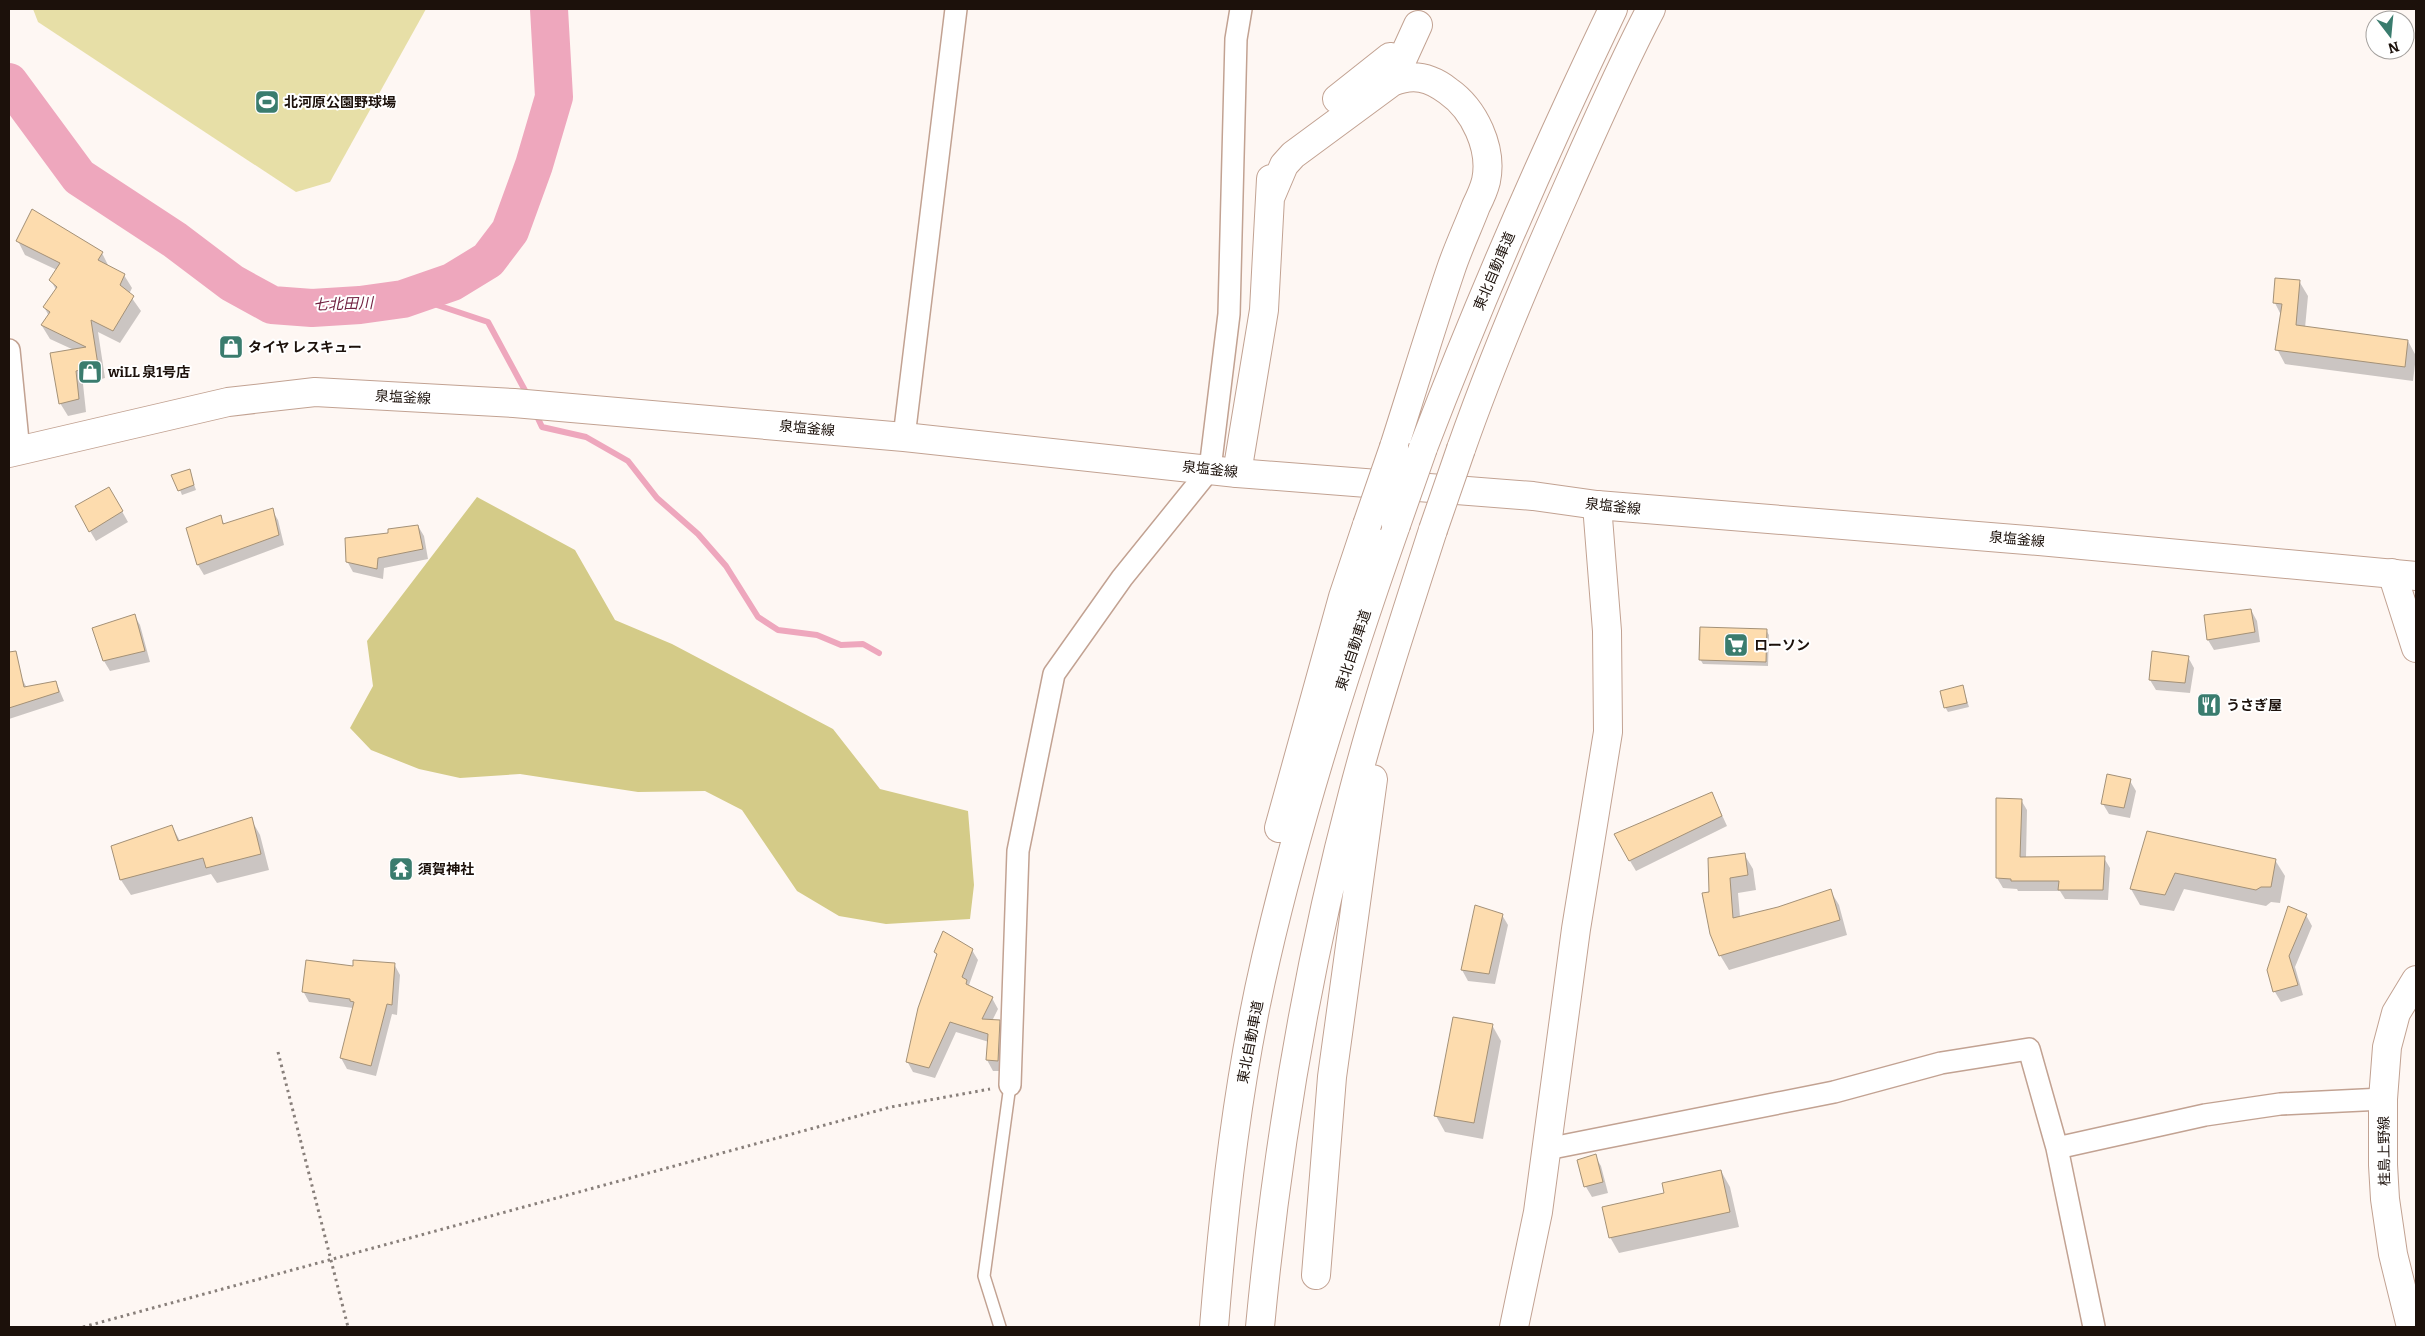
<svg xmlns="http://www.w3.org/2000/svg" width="2425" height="1336" font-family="Bitter,'Noto Sans JP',serif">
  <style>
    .green { fill: #e7dfa7 }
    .forest { fill: #d4cb88 }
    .shadow { fill: #0003 }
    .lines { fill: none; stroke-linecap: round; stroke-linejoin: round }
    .stream { stroke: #eea7bd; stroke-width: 6 }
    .river { stroke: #eea7bd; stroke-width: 38 }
    .building { fill: #fddcae; stroke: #a49177 }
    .lane-casing { stroke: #c2a292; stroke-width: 14 }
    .street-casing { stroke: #c2a292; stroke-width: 24 }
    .secondary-casing { stroke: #c2a292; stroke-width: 30 }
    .primary-casing { stroke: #c2a292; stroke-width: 30 }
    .highway-casing { stroke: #c2a292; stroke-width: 30 }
    .path { stroke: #887f7a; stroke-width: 3; stroke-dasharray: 2.5 4; stroke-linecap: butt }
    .lane { stroke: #fff; stroke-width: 11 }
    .street { stroke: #fff; stroke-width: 21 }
    .secondary { stroke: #fff; stroke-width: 28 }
    .primary { stroke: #fff; stroke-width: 28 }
    .highway { stroke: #fff; stroke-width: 28 }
    .highway-bridge-casing { stroke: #c2a292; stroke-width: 30; stroke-linecap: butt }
    .highway-bridge { stroke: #fff; stroke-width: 28 }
    .labels { text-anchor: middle; stroke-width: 4; stroke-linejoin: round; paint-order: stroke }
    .poi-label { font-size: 14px; font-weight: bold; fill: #1c110b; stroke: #fff; text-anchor: start }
    .street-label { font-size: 14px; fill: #1c110b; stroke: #fff }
    .water-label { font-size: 15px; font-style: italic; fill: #722242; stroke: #fff }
  </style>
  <rect width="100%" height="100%" fill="#fef7f3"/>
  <path class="green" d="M33,9H426L330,182L296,192L38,22Z"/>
  <path class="forest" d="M477,497L575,550L615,620L672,644L833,729L880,789L968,811L974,885L970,919L886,924L839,916L797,891L742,810L705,791L638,792L520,774L460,778L419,769L371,750L350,728L373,686L367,641Z"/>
  <path class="shadow" d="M18,241L102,253L109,267L124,275L132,288L129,294L141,311L120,343L98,332L105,378L83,384L86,412L68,416L60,403L74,350L50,339L42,326L49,316L44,307L56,290L51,280L57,270L25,255Z
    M2299,281L2308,296L2305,328L2408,341L2416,356L2413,381L2285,364L2277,349L2281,315L2275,303Z
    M189,470L196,490L182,495L180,490Z
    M109,488L128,522L96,541L90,531Z
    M272,510L278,520L284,545L204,575L198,565L220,517L225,525Z
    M418,526L424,536L428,559L384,568L383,579L353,572L347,561Z
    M2251,610L2257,621L2260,642L2214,650L2208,640L2205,616Z
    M134,615L140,625L150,662L110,671L104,661Z
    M1766,630L1769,635L1768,666L1703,664L1700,659Z
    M2188,657L2194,668L2190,693L2156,690L2150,680Z
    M20,675L27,688L56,682L64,701L9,719V678Z
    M1963,687L1969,707L1948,712L1945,707Z
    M2130,781L2136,791L2130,818L2109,814L2103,804Z
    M2021,800L2027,810L2026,858H2104L2110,868L2108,900L2065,899L2060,891H2018L2017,889L2003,888L1997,878Z
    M1717,804L1727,826L1636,871L1630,861Z
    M251,819L260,835L269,870L217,883L211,874L131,895L121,880L112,846L172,826L180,841Z
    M2147,833L2275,860L2285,876L2280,903L2271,902L2266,906L2184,889L2174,911L2140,905L2131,889Z
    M1744,854L1753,869L1756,890L1738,893L1740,917L1779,908L1830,890L1839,905L1847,935L1729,970L1720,955L1710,893Z
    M1476,907L1502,915L1508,925L1495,984L1468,981L1462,970Z
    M2306,915L2312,926L2295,967L2303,995L2281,1002L2275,992L2268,970Z
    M972,950L978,960L969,985L992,998L998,1009L992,1021H999L1005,1032L1004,1071H993L987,1060L989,1042L956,1032L935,1078L913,1072L907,1061L938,957L935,952Z
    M394,964L400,975L397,1015L392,1014L376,1076L347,1069L341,1058L353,1008L309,1002L303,991Z
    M1492,1025L1501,1041L1483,1139L1445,1132L1436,1116Z
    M1595,1156L1601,1166L1608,1193L1592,1197L1586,1187L1579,1160Z
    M1721,1171L1730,1187L1739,1227L1619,1253L1610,1237L1666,1194Z"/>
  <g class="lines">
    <path class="stream" d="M410,296L488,322L528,396
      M535,412L542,427L586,437L628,461L657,498L698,534L726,566L758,617L778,630L817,635L841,645L863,644L879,653"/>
    <path class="river" d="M9,82L79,177L175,240L232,283L272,305L312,308L360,305L403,299L452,282L488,260L510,231L534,165L554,97L549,9"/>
  </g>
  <path class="building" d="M32,209L103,252L98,260L125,274L120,285L134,296L113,331L91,320L98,365L76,371L79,399L59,404L50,353L86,347L41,325L50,312L43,307L57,287L49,280L60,263L16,241Z
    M2275,278L2300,280L2296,325L2408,340L2405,367L2275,350L2282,304L2273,303Z
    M190,469L194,485L178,491L171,475Z
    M109,487L123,511L89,532L75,506Z
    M273,508L279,535L197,565L186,528L221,515L223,524Z
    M418,525L423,549L378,558L377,569L346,562L345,538L388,533V529Z
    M2251,609L2255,632L2207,640L2204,615Z
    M135,614L145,651L103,661L92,628Z
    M1700,627L1767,629L1766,662L1699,660Z
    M16,651L24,687L56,681L59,692L9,708V652Z
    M2152,651L2189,656L2185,683L2149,680Z
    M1963,685L1967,703L1944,708L1940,691Z
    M2107,774L2131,779L2124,808L2101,804Z
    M1712,792L1722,816L1629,861L1614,834Z
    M1996,798L2022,799L2020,857L2105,856L2103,890H2058L2059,881H2011V879L1996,878Z
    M252,817L261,854L206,868L203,858L120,880L111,846L172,825L178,841Z
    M2147,831L2276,859L2271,887H2261L2256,890L2175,873L2165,895L2130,889Z
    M1745,853L1748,875L1730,878L1733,918L1778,907L1831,889L1840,920L1719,956L1710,934L1702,893L1709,892L1708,858Z
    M1475,905L1503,914L1489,974L1461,970Z
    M2288,906L2307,914L2289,956L2298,985L2273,992L2267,970Z
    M943,931L973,949L962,977L967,980L966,984L993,997L982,1019L1000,1020L998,1061L986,1060L988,1034L950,1022L929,1068L906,1062L918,1008L937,954L934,952Z
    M306,960L353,966V960L395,963L392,1005L387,1004L371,1066L340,1058L354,1002L350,1001V999L302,992Z
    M1453,1017L1493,1024L1474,1123L1434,1116Z
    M1596,1154L1603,1182L1584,1187L1577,1160Z
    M1721,1170L1730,1212L1609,1238L1602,1207L1664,1193L1662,1183Z"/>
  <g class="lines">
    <defs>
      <path id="lane" d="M1000,1327L984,1276L1010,1085"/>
      <path id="street" d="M9,350L19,451
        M904,437L956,9
        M1010,1085L1018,851L1054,674L1122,578L1210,469L1229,314L1236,39L1241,9
        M2057,1148L2205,1115L2280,1104L2383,1099
        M1547,1149L1834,1092L1941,1063L2029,1049L2057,1148L2094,1327"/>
      <path id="secondary" d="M2392,573L2416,648
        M1514,1327L1538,1212L1576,929L1608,732L1607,631L1597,505
        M2411,1327L2393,1254L2385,1199L2383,1165V1099L2387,1047L2396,1013L2416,980"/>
      <path id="primary" d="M9,453L228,402L315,392L514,403L904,437L1237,473L1533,496L1597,505L2039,541L2416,576"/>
      <path id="highway" d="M1392,82L1418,25
        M1337,99L1390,57
        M1270,198L1284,165L1293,155L1392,82C1413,73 1430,77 1448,91C1474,109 1493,148 1486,181C1484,189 1480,198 1476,206C1468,227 1458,248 1451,269C1431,328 1413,388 1394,447
        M1423,448C1480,299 1544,153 1613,9
        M1461,449C1492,361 1528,276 1566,191C1593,130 1620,68 1651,9
        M1237,473L1264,310L1271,179
        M1279,828L1343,597L1367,525
        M1316,1275L1332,1077L1373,779
        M1214,1327C1224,1203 1238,1079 1266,958C1300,811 1346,667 1396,525
        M1260,1327C1277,1148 1307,967 1353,793C1376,705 1405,617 1433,530"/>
    </defs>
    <use href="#lane" class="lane-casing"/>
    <use href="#street" class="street-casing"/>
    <use href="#secondary" class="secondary-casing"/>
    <use href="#primary" class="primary-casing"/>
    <use href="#highway" class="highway-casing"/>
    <path class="path" d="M278,1052L348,1327
      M83,1327L891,1107L990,1089"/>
    <use href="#lane" class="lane"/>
    <use href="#street" class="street"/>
    <use href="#secondary" class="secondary"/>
    <use href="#primary" class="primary"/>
    <use href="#highway" class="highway"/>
    <defs>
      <path id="highway-bridge" d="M1367,525L1394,447
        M1396,525L1423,448
        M1433,530L1461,449"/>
    </defs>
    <use href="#highway-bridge" class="highway-bridge-casing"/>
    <use href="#highway-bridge" class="highway-bridge"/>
  </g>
  <defs>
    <symbol id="stadium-square" viewBox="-11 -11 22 22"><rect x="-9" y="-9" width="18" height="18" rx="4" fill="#3a7c6e" stroke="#fff"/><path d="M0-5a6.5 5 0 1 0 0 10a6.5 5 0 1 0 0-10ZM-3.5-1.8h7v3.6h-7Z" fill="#fff"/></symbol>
    <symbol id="shop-square" viewBox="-11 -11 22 22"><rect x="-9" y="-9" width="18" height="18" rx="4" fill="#3a7c6e" stroke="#fff"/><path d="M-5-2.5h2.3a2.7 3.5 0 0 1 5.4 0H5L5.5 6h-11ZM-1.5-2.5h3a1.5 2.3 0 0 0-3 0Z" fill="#fff"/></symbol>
    <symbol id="supermarket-square" viewBox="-11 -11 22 22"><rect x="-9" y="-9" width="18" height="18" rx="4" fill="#3a7c6e" stroke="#fff"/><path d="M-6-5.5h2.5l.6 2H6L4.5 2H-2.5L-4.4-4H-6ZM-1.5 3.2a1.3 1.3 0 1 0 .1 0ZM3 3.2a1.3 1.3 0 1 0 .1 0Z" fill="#fff"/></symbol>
    <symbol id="restaurant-square" viewBox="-11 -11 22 22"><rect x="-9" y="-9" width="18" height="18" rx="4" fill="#3a7c6e" stroke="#fff"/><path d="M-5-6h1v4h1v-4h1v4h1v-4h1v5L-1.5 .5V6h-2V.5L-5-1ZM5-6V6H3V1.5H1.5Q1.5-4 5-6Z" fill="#fff"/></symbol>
    <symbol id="temple-square" viewBox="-11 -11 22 22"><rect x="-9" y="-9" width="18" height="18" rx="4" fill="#3a7c6e" stroke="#fff"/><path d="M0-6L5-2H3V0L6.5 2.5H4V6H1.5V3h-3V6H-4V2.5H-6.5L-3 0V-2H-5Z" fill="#fff"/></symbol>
  </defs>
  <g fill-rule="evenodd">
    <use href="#stadium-square" x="253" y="88" width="28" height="28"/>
    <use href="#shop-square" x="217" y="333" width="28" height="28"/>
    <use href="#shop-square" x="76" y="358" width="28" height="28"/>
    <use href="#supermarket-square" x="1722" y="631" width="28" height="28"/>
    <use href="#restaurant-square" x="2195" y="691" width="28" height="28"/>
    <use href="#temple-square" x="387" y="855" width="28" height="28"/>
  </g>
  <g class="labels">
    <g class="poi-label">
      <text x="284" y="107">北河原公園野球場</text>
      <text x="248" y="352">タイヤ レスキュー</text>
      <text x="108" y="377">wiLL 泉1号店</text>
      <text x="1754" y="650">ローソン</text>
      <text x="2226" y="710">うさぎ屋</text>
      <text x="418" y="874">須賀神社</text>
    </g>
    <g class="street-label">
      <text transform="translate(1494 271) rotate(-67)" y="5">東北自動車道</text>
      <text transform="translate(403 397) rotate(3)" y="5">泉塩釜線</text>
      <text transform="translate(807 428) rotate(5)" y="5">泉塩釜線</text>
      <text transform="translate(1210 469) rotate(6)" y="5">泉塩釜線</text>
      <text transform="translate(1613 506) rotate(6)" y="5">泉塩釜線</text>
      <text transform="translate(2017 539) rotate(5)" y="5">泉塩釜線</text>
      <text transform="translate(1353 650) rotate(-72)" y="5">東北自動車道</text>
      <text transform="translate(1250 1042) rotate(-79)" y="5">東北自動車道</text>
      <text transform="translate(2384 1151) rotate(-91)" y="5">桂島上野線</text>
    </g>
    <g class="water-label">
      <text transform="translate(343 304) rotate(-2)" y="5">七北田川</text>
    </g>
  </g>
  <rect width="2425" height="1336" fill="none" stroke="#1c110b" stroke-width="20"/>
  <g transform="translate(2390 35) rotate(164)"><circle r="24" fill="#ffffff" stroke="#a4a09d"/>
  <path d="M0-4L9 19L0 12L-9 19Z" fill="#3a7c6e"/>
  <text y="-8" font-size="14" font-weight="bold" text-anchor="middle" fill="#1c110b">N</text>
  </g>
</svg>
